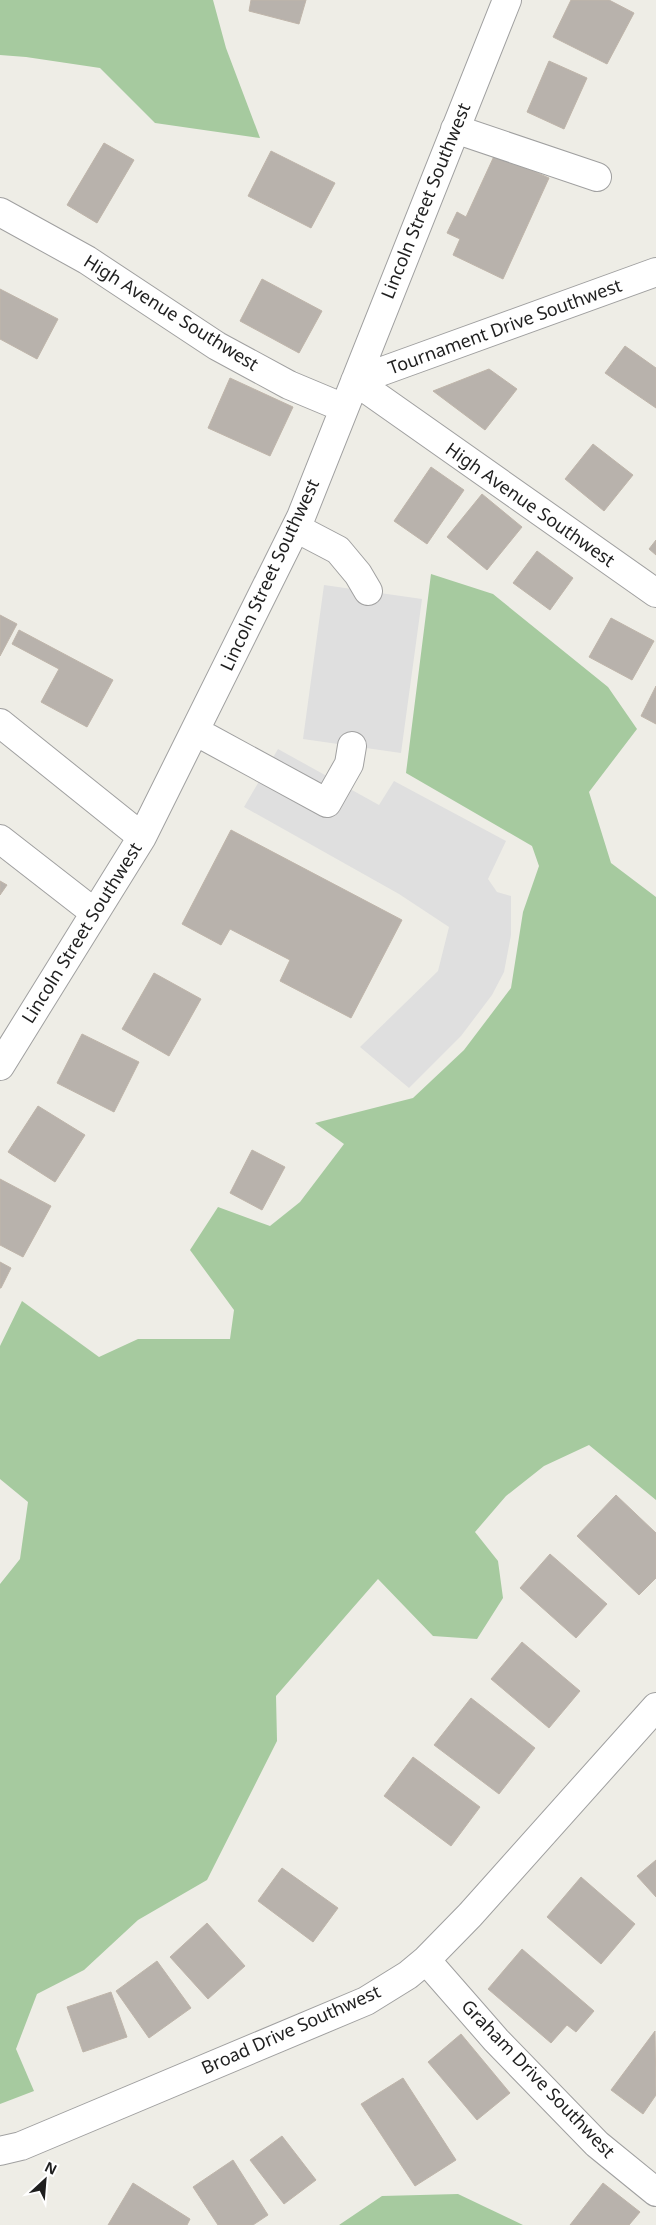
<svg xmlns="http://www.w3.org/2000/svg" width="656" height="2225" font-family="'Noto Sans',sans-serif">
  <style>
    .forest { fill: #a6ca9f }
    .parking { fill: #dfdfdf }
    .building { fill: #b8b2ac; stroke: #bfb5aa }
    .lines { fill: none; stroke-linecap: round; stroke-linejoin: round }
    .minor-casing { stroke: #a0a0a0; stroke-width: 30 }
    .minor { stroke: #fff; stroke-width: 28 }
    .labels { text-anchor: middle; stroke-width: 4.5; stroke-linejoin: round; paint-order: stroke }
    .street-label { font-size: 18px; fill: #1f1f1f; stroke: #fff }
  </style>
  <rect width="100%" height="100%" fill="#eeede6"/>
  <path class="forest" d="M0,0H213L226,48L260,138L155,123L100,68L26,57L0,55Z
    M431,574L493,594L608,687L637,729L589,792L611,863L656,897V1500L589,1445L544,1466L506,1496L475,1532L498,1561L503,1598L477,1639L433,1636L378,1579L276,1696L277,1741L207,1880L138,1920L84,1970L37,1994L16,2049L34,2091L0,2104V1584L20,1559L28,1502L0,1479V1346L22,1301L99,1357L138,1339H230L234,1310L190,1250L218,1207L270,1226L300,1202L344,1144L315,1123L413,1098L464,1050L511,988L523,912L539,866L532,846L406,773Z
    M458,2194L523,2225H339L382,2196Z"/>
  <path class="parking" d="M324,585L422,599L401,753L303,739Z
    M278,749L379,805L394,781L506,841L488,879L497,892L511,896V935L504,972L492,995L461,1036L409,1088L360,1047L438,971L449,927L399,894L244,807Z"/>
  <path class="building" d="M251,0H306L299,24L249,11Z
    M571,0H609L634,13L607,64L553,37Z
    M549,61L587,78L564,129L527,112Z
    M104,143L134,160L97,223L67,205Z
    M271,151L335,183L311,228L248,196Z
    M495,154L549,178L503,279L453,255L460,239L447,233L457,212L466,217Z
    M262,279L322,311L299,353L240,321Z
    M0,289L58,319L37,359L0,339Z
    M625,346L656,368V408L605,373Z
    M489,369L517,389L485,430L433,391Z
    M230,378L293,407L270,456L208,428Z
    M593,444L633,475L604,511L565,479Z
    M431,467L464,490L427,544L394,521Z
    M482,494L522,527L487,570L447,537Z
    M656,540V555L649,549Z
    M537,551L573,578L550,610L513,583Z
    M0,615L17,624L0,656Z
    M611,618L654,641L632,680L589,657Z
    M19,630L113,680L87,727L41,702L59,669L12,644Z
    M656,686V724L641,716Z
    M231,830L402,920L351,1018L280,981L290,960L230,929L221,945L182,924Z
    M0,881L7,885L0,895Z
    M154,973L201,999L169,1056L122,1029Z
    M82,1034L139,1062L114,1112L57,1083Z
    M38,1106L85,1135L55,1182L8,1152Z
    M252,1150L285,1167L262,1210L230,1193Z
    M0,1179L51,1206L23,1257L0,1245Z
    M0,1262L11,1268L1,1288H0Z
    M616,1495L656,1533V1578L639,1595L577,1536Z
    M550,1554L607,1604L576,1638L520,1588Z
    M522,1642L580,1691L549,1728L491,1679Z
    M471,1698L535,1748L499,1794L434,1745Z
    M413,1757L480,1807L451,1846L384,1796Z
    M656,1860V1897L637,1876Z
    M282,1868L338,1908L313,1942L258,1901Z
    M581,1877L635,1924L601,1964L547,1917Z
    M207,1923L245,1966L208,1999L170,1957Z
    M522,1949L594,2011L576,2032L567,2025L551,2043L488,1989Z
    M157,1961L191,2008L149,2038L116,1991Z
    M111,1992L127,2037L83,2052L67,2007Z
    M655,2031L656,2095L643,2114L611,2090Z
    M461,2034L510,2093L477,2120L428,2062Z
    M403,2078L456,2160L415,2186L361,2104Z
    M282,2136L316,2180L284,2204L250,2160Z
    M233,2160L268,2215L253,2225H218L193,2187Z
    M133,2183L190,2219L187,2225H108Z
    M603,2183L640,2212L629,2225H570Z"/>
  <g class="lines">
    <defs>
      <path id="minor" d="M455,129L597,177
        M0,212L87,260L217,346L289,385L344,408
        M355,381L656,593
        M355,381L656,272
        M296,528L338,550L358,574L368,591
        M0,723L142,837
        M195,731L327,803L349,764L352,746
        M0,839L95,913
        M0,1066L142,837L301,517L507,0
        M426,1960L496,2040L597,2144L656,2192
        M0,2151L21,2146L366,2001L408,1975L426,1960L470,1915L656,1707"/>
    </defs>
    <use href="#minor" class="minor-casing"/>
    <use href="#minor" class="minor"/>
  </g>
  <g class="labels">
    <g class="street-label">
      <text transform="translate(426 201) rotate(-68)" y="6">Lincoln Street Southwest</text>
      <text transform="translate(171 313) rotate(32)" y="6">High Avenue Southwest</text>
      <text transform="translate(505 327) rotate(-20)" y="6">Tournament Drive Southwest</text>
      <text transform="translate(530 505) rotate(35)" y="6">High Avenue Southwest</text>
      <text transform="translate(270 575) rotate(-65)" y="6">Lincoln Street Southwest</text>
      <text transform="translate(82 933) rotate(-58)" y="6">Lincoln Street Southwest</text>
      <text transform="translate(291 2030) rotate(-24)" y="6">Broad Drive Southwest</text>
      <text transform="translate(538 2079) rotate(46)" y="6">Graham Drive Southwest</text>
    </g>
  </g>
  <g transform="translate(45 2180) rotate(26)" stroke="#ffffff" stroke-width="4" paint-order="stroke">
  <path d="M0-4L9 19L0 12L-9 19Z" fill="#1f1f1f"/>
  <text y="-8" font-size="14" font-weight="bold" text-anchor="middle" fill="#1f1f1f">N</text>
  </g>
</svg>
